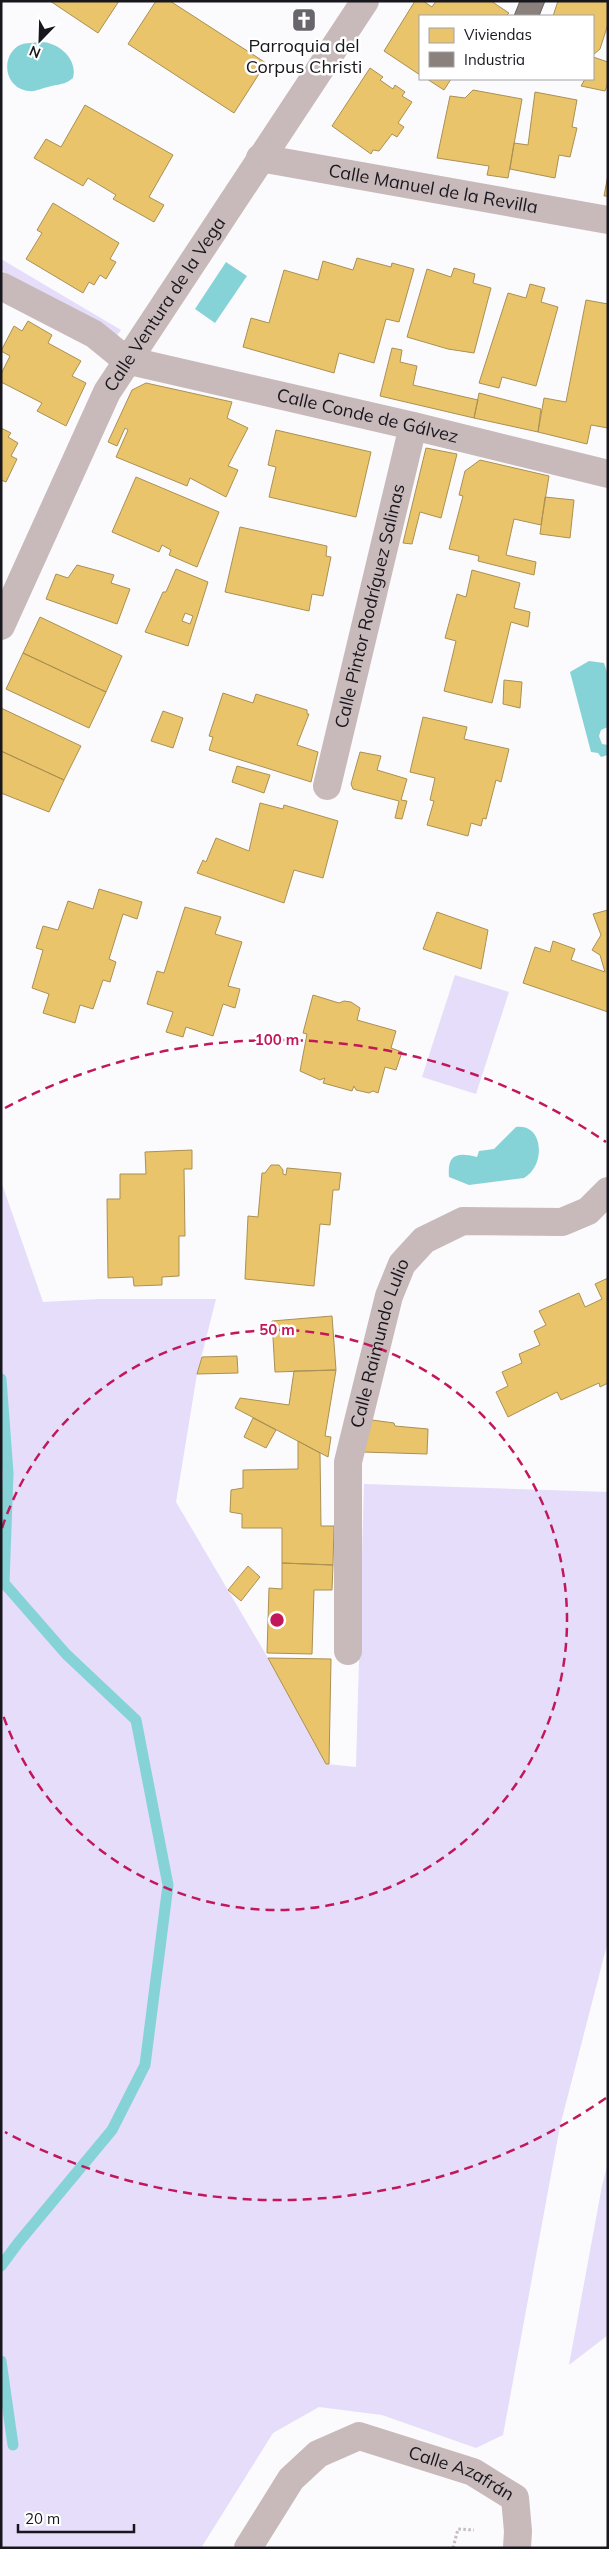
<svg xmlns="http://www.w3.org/2000/svg" width="609" height="2549" font-family="Mulish,sans-serif">
  <style>
    .green { fill: #e5ddfa }
    .water { fill: #86d3d7 }
    .homes { fill: #e9c46a; stroke: #ab9053; fill-rule: evenodd }
    .industry { fill: #8a817c; stroke: #686160 }
    .lines { fill: none; stroke-linecap: round; stroke-linejoin: round }
    .stream { stroke: #86d3d7; stroke-width: 11 }
    .path { stroke: #c4bbbd; stroke-width: 3; stroke-dasharray: 2.5 2.5; stroke-linecap: butt }
    .minor { stroke: #c8b9bb; stroke-width: 28 }
    .ring { fill: none; stroke: #c2185b; stroke-width: 2.5; stroke-dasharray: 9 6 }
    .labels { text-anchor: middle; stroke-width: 5; stroke-linejoin: round; paint-order: stroke }
    .poi-label { font-size: 18px; fill: #19171e; stroke: #fff }
    .street-label { font-size: 18px; fill: #19171e; stroke: #fff }
    .centre { fill: #c2185b; stroke: #fff; stroke-width: 2.5 }
    .ring-label { font-size: 15px; text-anchor: middle; font-weight: bold; fill: #c2185b; stroke: #fff; stroke-width: 5; stroke-linejoin: round; paint-order: stroke }
  </style>
  <rect width="100%" height="100%" fill="#fbfafc"/>
  <path class="green" d="M1,259L121,330L115,338L1,270Z
    M455,975L509,992L476,1094L422,1077Z
    M1,1181L43,1302L100,1299H216L197,1374L176,1502L268,1658L326,1764L356,1767L364,1484L608,1492V1941L560,2126L503,2435L476,2448L382,2415L319,2407L273,2433L201,2548H1Z
    M608,2163V2335L569,2365L602,2186Z"/>
  <path class="water" d="M42,42C59,43 78,59 73,78C65,85 58,84 48,87C42,88 35,92 29,91C5,89 0,58 18,46C25,42 35,43 42,42Z
    M226,262L247,276L215,323L195,309Z
    M589,661L604,663L608,675V727L601,730L599,736L602,744L608,745V755L601,757L598,753L591,752L570,672Z
    M516,1127C544,1123 546,1166 524,1178L469,1185L449,1177C447,1154 457,1152 477,1157L479,1151L494,1149Z"/>
  <path class="homes" d="M50,1H119L98,33Z
    M156,1H170L266,63L234,113L128,44Z
    M415,1H423L432,7L436,1H491L509,13L506,16H420V75L384,51Z
    M558,1H608V24L600,49L593,55V16H553Z
    M593,57L608,62V83L605,91L581,86L585,79H593Z
    M370,68L383,77L380,80L393,89L395,85L405,92L402,96L412,102L398,123L404,127L397,137L392,134L379,151L373,150L371,154L332,126Z
    M427,79H451L444,90Z
    M473,90L522,99L508,178L487,175L489,166L437,158L450,96L465,98Z
    M535,92L577,100L572,127L577,128L570,157L559,155L555,178L510,169L514,143L528,145Z
    M85,105L173,155L149,197L164,205L154,222L113,199L116,195L88,178L83,186L34,158L46,139L61,147Z
    M608,175V196H604Z
    M53,203L119,243L110,259L116,262L106,279L100,275L94,285L89,282L83,293L26,259L42,233L37,230Z
    M357,258L391,267L392,263L414,269L399,322L386,319L374,363L339,353L334,373L243,347L251,318L269,323L284,270L318,280L323,261L353,270Z
    M454,268L475,274L473,283L491,288L474,353L448,349L407,337L427,269L451,277Z
    M530,284L545,288L541,302L558,307L536,386L502,377L499,388L479,383L508,293L526,298Z
    M586,300L608,304V428L591,425L587,444L538,432L544,398L566,402Z
    M28,321L52,335L48,343L81,361L72,376L86,383L66,426L37,411L42,403L1,382V374L10,356L1,351L14,326L22,331Z
    M392,348L402,350L400,362L417,366L413,385L478,400L474,418L380,396Z
    M146,383L232,402L227,418L248,428L228,466L238,470L226,497L190,478L187,486L116,457L128,430L125,428L117,446L108,442L132,390Z
    M479,393L541,409L538,432L474,418Z
    M1,428L11,433L8,437L18,443L11,456L17,459L6,482L1,480Z
    M276,430L371,452L356,517L269,497L276,467L268,465Z
    M426,448L457,454L441,518L420,512L412,544L403,543Z
    M480,460L549,476L541,525L514,519L506,555L536,562L534,575L478,561L479,556L449,549L463,496L459,495L465,471Z
    M136,477L219,512L197,567L169,555L171,550L162,545L159,552L112,532Z
    M545,497L574,500L570,538L540,534Z
    M240,527L327,546L326,556L331,557L323,596L312,594L309,611L225,592Z
    M77,565L114,575L111,583L130,589L117,624L46,599L56,574L68,578Z
    M176,569L208,582L188,646L145,632L163,592H166ZM185,613L193,616L190,624L182,621Z
    M472,570L520,583L514,608L530,612L528,627L511,622L492,703L444,691L456,641L445,638L457,594L466,597Z
    M40,617L122,656L106,692L23,653Z
    M23,653L106,692L89,728L6,689Z
    M504,680L522,682L520,708L503,704Z
    M223,693L253,703L256,694L307,710V714H309L297,745L318,752L311,782L209,750L213,737L209,736Z
    M1,708L81,746L64,780L1,751Z
    M163,711L183,718L173,748L151,741Z
    M423,717L467,727L464,739L509,749L501,782L496,780L486,819L483,818L481,826L471,823L468,836L427,825L434,801L430,800L435,778L410,772Z
    M1,751L64,780L49,812L1,793Z
    M360,752L381,756L377,770L407,779L401,800L407,801L402,819L395,818L399,801L353,789L351,784Z
    M237,766L270,775L264,793L232,782Z
    M260,803L283,809L284,805L338,821L323,878L294,870L284,903L197,873L203,860L206,862L216,838L249,851Z
    M99,889L142,902L137,919L123,914L109,959L116,962L110,982L103,980L93,1009L80,1005L75,1023L43,1013L49,994L32,988L43,950L36,948L43,926L58,930L68,901L93,909Z
    M185,907L221,917L215,934L242,942L228,986L240,989L235,1008L223,1004L213,1036L186,1027L183,1037L166,1032L173,1012L147,1004L157,971L164,973Z
    M608,910V1012L523,983L535,947L550,952L553,941L575,949L571,960L605,972L600,955L592,950L601,935L593,914Z
    M437,912L488,930L481,969L423,949Z
    M313,995L339,1003L344,1001L351,1002L360,1008L357,1020L396,1031L391,1048L402,1052L396,1070L385,1067L378,1093L373,1091L369,1093L356,1090L354,1086L352,1091L323,1083L325,1078L320,1080L300,1071L307,1034L303,1033Z
    M192,1150V1169H184L185,1236H179V1276L162,1277V1285L134,1286L133,1277L108,1278L107,1199H120V1174H146L145,1152Z
    M271,1165H279L283,1170V1174L286,1175L287,1168L341,1173L339,1190H333L330,1225L320,1224L314,1286L245,1279L248,1216L258,1217L262,1173H265Z
    M608,1278V1383L600,1387L599,1383L561,1400L557,1392L508,1417L496,1392L508,1386L502,1372L522,1363L519,1354L540,1345L534,1331L546,1325L539,1311L579,1293L585,1307L602,1299L595,1284Z
    M332,1316L336,1370L275,1372L272,1321Z
    M237,1356L238,1373L197,1374L202,1357Z
    M336,1370L325,1436L331,1437L328,1457L235,1408L240,1398L289,1405L294,1371Z
    M253,1418L276,1430L266,1448L244,1437Z
    M372,1420L394,1423L395,1426L428,1429L427,1454L363,1452Z
    M298,1441L320,1453L321,1526H334L333,1565L282,1563V1528H242V1514L230,1512L231,1490L243,1488V1470L298,1469Z
    M282,1563L333,1565L332,1590H314L312,1654L267,1653L269,1588L282,1589Z
    M248,1566L260,1577L241,1601L228,1590Z
    M268,1658L331,1659L329,1764H326Z"/>
  <path class="industry" d="M520,1H545L539,16H514Z"/>
  <g class="lines">
    <path class="stream" d="M1,1379L8,1473L4,1583L66,1654L136,1720L168,1885L145,2065L112,2130L18,2243L1,2266
      M1,2361L13,2445"/>
    <path class="path" d="M453,2548L458,2529L474,2530"/>
    <g class="minor">
      <path id="s1" d="M260,158L608,220"/>
      <path d="M1,286L94,334L126,360"/>
      <path id="s2" d="M126,360L413,426L608,474"/>
      <path id="s3" d="M1,626L107,392L365,1"/>
      <path id="s4" d="M327,786L413,426"/>
      <path id="s5" d="M348,1651V1462L389,1296L402,1264L424,1240L463,1221L562,1222L588,1211L608,1191"/>
      <path id="s6" d="M248,2548L291,2479L318,2454L359,2436L473,2472L515,2498L518,2531L517,2548"/>
    </g>
  </g>
  <g class="ring">
    <path d="M2 1528A290 290 0 1 1 2 1712"/>
    <path d="M606 2098A580 580 0 0 1 5 2132M5 1108A580 580 0 0 1 606 1142"/>
  </g>
  <defs>
    <symbol id="church-square" viewBox="-11 -11 22 22"><rect x="-9" y="-9" width="18" height="18" rx="4" fill="#68666c" stroke="#fff"/><path d="M-1.2-6h2.4v3.5h3.3v2.4h-3.3V6h-2.4V-.1h-3.3v-2.4h3.3Z" fill="#fff"/></symbol>
  </defs>
  <g fill-rule="evenodd">
    <use href="#church-square" x="290" y="6" width="28" height="28"/>
  </g>
  <g class="labels">
    <g class="poi-label">
      <text x="304" y="52">Parroquia del<tspan x="304" dy="21">Corpus Christi</tspan></text>
    </g>
    <g class="street-label">
      <text dy="6" stroke="none"><textPath href="#s1" startOffset="176">Calle Manuel de la Revilla</textPath></text>
      <text dy="6" stroke="none"><textPath href="#s3" startOffset="362">Calle Ventura de la Vega</textPath></text>
      <text dy="6" stroke="none"><textPath href="#s2" startOffset="248">Calle Conde de Gálvez</textPath></text>
      <text dy="6" stroke="none"><textPath href="#s4" startOffset="185">Calle Pintor Rodríguez Salinas</textPath></text>
      <text dy="6" stroke="none"><textPath href="#s5" startOffset="312">Calle Raimundo Lulio</textPath></text>
      <text dy="6" stroke="none"><textPath href="#s6" startOffset="272">Calle Azafrán</textPath></text>
    </g>
  </g>
  <circle cx="277" cy="1620" r="8" class="centre"/>
  <g class="ring-label">
    <text x="277" y="1045">100 m</text>
    <text x="277" y="1335">50 m</text>
  </g>
  <rect width="609" height="2549" fill="none" stroke="#19171e" stroke-width="5"/>
  <rect x="419" y="15" width="175" height="65" fill="#ffffff" stroke="#a3a2a5"/>
  <rect x="429" y="28" width="25" height="15" fill="#e9c46a" stroke="#a3a2a5"/>
  <text x="464" y="40" font-size="15" fill="#19171e">Viviendas</text>
  <rect x="429" y="52" width="25" height="15" fill="#8a817c" stroke="#a3a2a5"/>
  <text x="464" y="65" font-size="15" fill="#19171e">Industria</text>
  <g transform="translate(40 40) rotate(203)" stroke="#ffffff" stroke-width="4" paint-order="stroke">
  <path d="M0-4L9 19L0 12L-9 19Z" fill="#19171e"/>
  <text y="-8" font-size="14" font-weight="bold" text-anchor="middle" fill="#19171e">N</text>
  </g>
  <path d="M18 2524v8h116v-8" fill="none" stroke="#19171e" stroke-width="2.5"/>
  <text x="25" y="2524" font-size="15" fill="#19171e" stroke="#ffffff" stroke-width="4" paint-order="stroke">20 m</text>
</svg>
